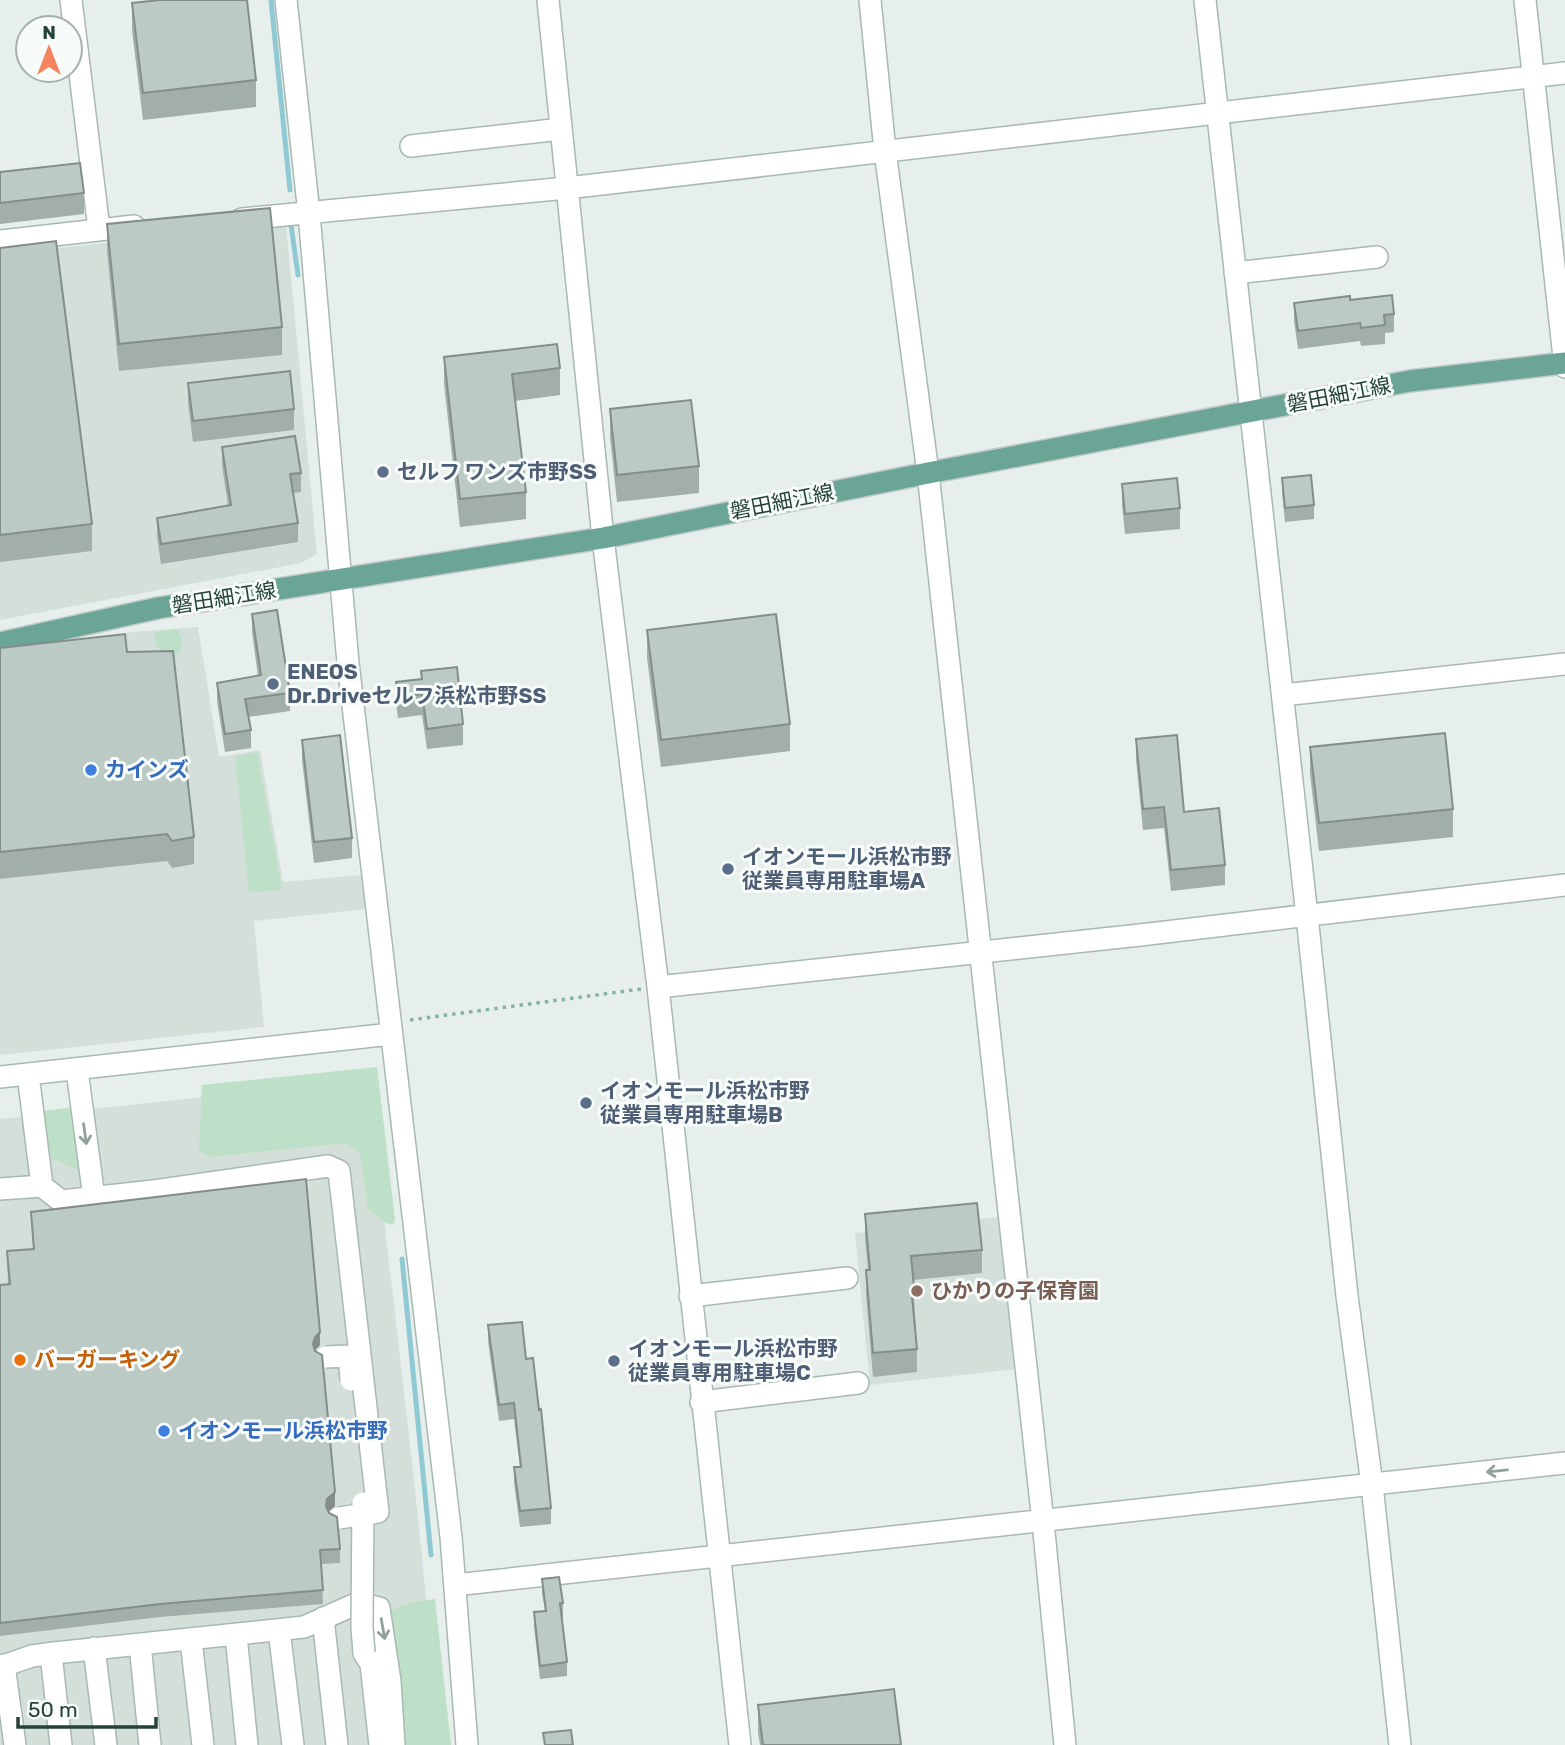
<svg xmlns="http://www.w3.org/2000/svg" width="1565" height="1745" font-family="Rubik,'Noto Sans JP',sans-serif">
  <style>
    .built { fill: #d4dfda }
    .green { fill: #bfe0c8 }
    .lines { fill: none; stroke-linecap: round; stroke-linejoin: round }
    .stream { stroke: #8ec9d4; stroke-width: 5 }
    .minor-casing { stroke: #a8b8b2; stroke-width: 24 }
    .major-casing { stroke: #c2cac8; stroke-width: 24 }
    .path { stroke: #86b3a5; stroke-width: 3.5; stroke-dasharray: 3.5 5; stroke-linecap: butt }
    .minor { stroke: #fff; stroke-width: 21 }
    .major { stroke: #6aa596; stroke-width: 21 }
    .minor-bridge-casing { stroke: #a8b8b2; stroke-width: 24; stroke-linecap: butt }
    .minor-bridge { stroke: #fff; stroke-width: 21 }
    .wall { fill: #a1aea9 }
    .shaded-wall { fill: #838d89 }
    .building { fill: #bbcac4; stroke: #838d89; stroke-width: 2 }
    .oneway { stroke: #92a09c }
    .service-dot { fill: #5c6f8a; stroke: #f7fbf9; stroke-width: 2.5 }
    .shop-dot { fill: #3f7fe0; stroke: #f7fbf9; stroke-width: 2.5 }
    .education-dot { fill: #8d6e63; stroke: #f7fbf9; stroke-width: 2.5 }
    .food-dot { fill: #e8710a; stroke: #f7fbf9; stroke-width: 2.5 }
    .labels { text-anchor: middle; stroke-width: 6; stroke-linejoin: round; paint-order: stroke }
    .street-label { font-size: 21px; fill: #24423a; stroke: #f7fbf9 }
    .service-label { font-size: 21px; font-weight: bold; fill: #4e5e75; stroke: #f7fbf9; text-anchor: start }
    .shop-label { font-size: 21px; font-weight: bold; fill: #366cbe; stroke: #f7fbf9; text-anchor: start }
    .education-label { font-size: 21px; font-weight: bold; fill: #785e54; stroke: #f7fbf9; text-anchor: start }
    .food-label { font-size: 21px; font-weight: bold; fill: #c56008; stroke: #f7fbf9; text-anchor: start }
  </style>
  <rect width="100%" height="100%" fill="#e6efeb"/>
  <path class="built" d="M286,224L317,554L301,563L0,620V254Z
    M198,627L219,757L260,750L283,882L361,875L367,909L254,921L264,1027L0,1055V659L131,632Z
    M368,1079L414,1479L441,1745H0V1119Z
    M1000,1217L1017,1369L870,1385L855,1233Z"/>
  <path class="green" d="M178,629L182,640L180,652L174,657L157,647L154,632Z
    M257,752L282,890L249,893L235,756Z
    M377,1067L395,1219L393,1225L386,1223L368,1209L360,1153L345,1143L211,1157L199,1151L202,1085Z
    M76,1107L83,1172L44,1155L41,1111Z
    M435,1599L451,1745H405L387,1615C398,1603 419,1601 435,1599Z"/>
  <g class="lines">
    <path class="stream" d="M271,0L290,190
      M291,225L298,275
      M402,1259L431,1555"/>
    <defs>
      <path id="minor" d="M71,0L99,229
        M286,0L309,214L348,663L451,1537L467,1745
        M548,0L603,538L658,987L740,1745
        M870,0L885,151L928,473L1043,1522L1065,1745
        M1205,0L1307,916L1347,1296L1372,1485L1400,1745
        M1525,0L1565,367
        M411,146L561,129
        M242,219L567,188L1565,73
        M0,241L134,226
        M1235,273L1377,257
        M1283,695L1565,664
        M658,987L1140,935L1565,885
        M77,1070L94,1198
        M28,1074L42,1186
        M0,1077L391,1034
        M0,1189L42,1186L61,1201L154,1191
        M690,1296L847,1278
        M701,1402L858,1383
        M455,1585L1565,1463
        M323,1618L337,1745
        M279,1630L293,1745
        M236,1635L247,1745
        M191,1640L203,1745
        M140,1644L150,1745
        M94,1648L106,1745
        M364,1653L371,1664L380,1745
        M51,1654L61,1745
        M4,1665L15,1745
        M0,1667L32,1656L54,1653L304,1627L358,1603L379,1608L390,1681L394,1745"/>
      <path id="major" d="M0,643L158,608L603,538L928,473L1410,381L1565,363"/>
    </defs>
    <use href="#minor" class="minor-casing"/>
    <use href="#major" class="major-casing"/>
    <path class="path" d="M410,1020L641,989"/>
    <use href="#minor" class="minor"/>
    <use href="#major" class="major"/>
    <defs>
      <path id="minor-bridge" d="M154,1191L328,1166L339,1171L378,1512L339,1518
        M326,1357L349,1356L351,1380
        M363,1503L362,1627L364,1653"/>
    </defs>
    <use href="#minor-bridge" class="minor-bridge-casing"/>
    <use href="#minor-bridge" class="minor-bridge"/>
  </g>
  <path class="wall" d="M132,3L256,80V107L143,120L132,30Z
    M0,172L84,193V214L0,224Z
    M107,224L282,327V355L119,371L107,252Z
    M0,248L92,524V551L0,562Z
    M1350,300L1394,314V332L1385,333V344L1361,346L1360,341L1298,349L1294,321V303Z
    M444,357L560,368V395L515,401L526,492V519L460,527L444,384Z
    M188,383L294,409V430L193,442L188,403Z
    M610,409L699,466V493L617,502L610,437Z
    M222,447L301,473V492L293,493L298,523V542L161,564L157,537V518L228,505L222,466Z
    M1282,478L1314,505V519L1285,522L1282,492Z
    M1122,484L1180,508V529L1125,534L1122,505Z
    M252,614L290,693V711L248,717L251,730V748L225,752L217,701V683L258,676L252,632Z
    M647,630L790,724V751L661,767L647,658Z
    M0,648L127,652L194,837V864L172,868L167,861L0,879Z
    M421,671L463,724V745L427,749L422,715L398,718L396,703V682L421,679Z
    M1136,739L1184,812L1225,865V885L1171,891L1164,828L1143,830L1136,760Z
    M302,740L352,838V858L314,863L302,760Z
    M1310,747L1453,809V837L1319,851L1310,774Z
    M31,1212L320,1345L315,1350L335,1506L329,1511L340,1549V1563L321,1564L323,1604L160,1617L0,1636V1285L8,1284L7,1251L33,1249Z
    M865,1214L982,1250V1273L913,1280L917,1349V1372L873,1377L866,1294V1270H868L865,1238Z
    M488,1325L526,1359L551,1508V1524L520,1527L514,1483V1467H520L514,1419L499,1421L488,1341Z
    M542,1579L563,1603V1617H561L567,1662V1676L540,1679L534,1626V1612L545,1611L542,1593Z
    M758,1705L901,1745H760L758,1732Z"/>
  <path class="shaded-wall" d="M320,1332V1345L315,1350L313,1344L315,1337Z
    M335,1492V1506L327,1513L326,1506L327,1499Z"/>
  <path class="building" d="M160,0H247L256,80L143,93L132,3Z
    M80,163L84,193L0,203V172Z
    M270,208L282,327L119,344L107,224Z
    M56,241L92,524L0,535V248Z
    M1392,295L1394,314L1384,315L1385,325L1361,328L1360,323L1298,331L1294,303L1350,296V300Z
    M557,344L560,368L512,374L526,492L460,499L444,357Z
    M290,371L294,409L193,421L188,383Z
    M691,400L699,466L617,475L610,409Z
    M295,436L301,473L290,474L298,523L161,544L157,518L231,505L222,447Z
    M1311,475L1314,505L1285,508L1282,478Z
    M1177,478L1180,508L1125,514L1122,484Z
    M277,610L290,693L245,699L251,730L225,734L217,683L261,675L252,614Z
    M776,614L790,724L661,740L647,630Z
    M125,634L127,652L173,651L194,837L172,841L167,834L0,852V648Z
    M457,667L463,724L427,729L422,694L398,697L396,682L422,679L421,671Z
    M1445,733L1453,809L1319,823L1310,747Z
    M340,735L352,838L314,842L302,740Z
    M1177,735L1184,812L1219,808L1225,865L1171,870L1164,807L1143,809L1136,739Z
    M306,1179L320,1332L315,1337L313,1344L315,1351L322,1355L335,1492L327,1499L326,1506L329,1513L337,1517L340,1549L320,1550L323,1590L160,1604L0,1623V1285L10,1284L7,1251L34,1249L31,1212Z
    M977,1203L982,1250L911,1256L915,1297H912L917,1349L873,1353L866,1270H870L865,1214Z
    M522,1322L526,1359L533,1358L539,1410L541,1409L551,1508L520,1511L514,1467H521L514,1403L499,1405L488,1325Z
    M559,1577L563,1603H560L567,1662L540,1666L534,1612L546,1611L542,1579Z
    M894,1689L901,1745H763L758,1705Z
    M571,1730L573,1745H545L543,1733Z"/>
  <defs><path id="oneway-shaft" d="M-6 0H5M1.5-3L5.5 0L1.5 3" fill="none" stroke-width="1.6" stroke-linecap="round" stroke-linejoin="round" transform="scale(1.75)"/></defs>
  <g class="oneway">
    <use href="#oneway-shaft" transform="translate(85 1134) rotate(82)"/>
    <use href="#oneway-shaft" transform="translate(1497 1471) rotate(174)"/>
    <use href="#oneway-shaft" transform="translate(383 1629) rotate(80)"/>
  </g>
  <g class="service-dot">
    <circle cx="383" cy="472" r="7"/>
    <circle cx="273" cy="684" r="7"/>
    <circle cx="728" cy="869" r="7"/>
    <circle cx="586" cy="1103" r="7"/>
    <circle cx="614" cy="1361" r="7"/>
  </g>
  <g class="shop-dot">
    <circle cx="91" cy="770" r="7"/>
    <circle cx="164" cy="1431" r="7"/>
  </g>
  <circle class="education-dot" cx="917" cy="1291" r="7"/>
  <circle class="food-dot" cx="20" cy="1360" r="7"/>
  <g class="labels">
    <g class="street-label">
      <text transform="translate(1339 395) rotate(-11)" y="7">磐田細江線</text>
      <text transform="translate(782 502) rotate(-11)" y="7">磐田細江線</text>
      <text transform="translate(224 598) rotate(-9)" y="7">磐田細江線</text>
    </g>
    <g class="service-label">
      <text x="397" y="479">セルフ ワンズ市野SS</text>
      <text x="287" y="679">ENEOS<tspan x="287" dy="24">Dr.Driveセルフ浜松市野SS</tspan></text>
      <text x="742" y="864">イオンモール浜松市野<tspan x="742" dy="24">従業員専用駐車場A</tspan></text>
      <text x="600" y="1098">イオンモール浜松市野<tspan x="600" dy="24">従業員専用駐車場B</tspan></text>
      <text x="628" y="1356">イオンモール浜松市野<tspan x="628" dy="24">従業員専用駐車場C</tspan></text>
    </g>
    <g class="shop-label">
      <text x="105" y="777">カインズ</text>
      <text x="178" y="1438">イオンモール浜松市野</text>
    </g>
    <g class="education-label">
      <text x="931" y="1298">ひかりの子保育園</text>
    </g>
    <g class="food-label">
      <text x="34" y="1367">バーガーキング</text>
    </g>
  </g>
  <g transform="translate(49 49)"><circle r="33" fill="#f7fbf9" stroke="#a3b1ad" stroke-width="2"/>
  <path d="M0-5L12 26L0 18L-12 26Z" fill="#f4845f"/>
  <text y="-10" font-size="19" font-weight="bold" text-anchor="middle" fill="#24423a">N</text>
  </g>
  <path d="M18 1717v10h138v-10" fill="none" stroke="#24423a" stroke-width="3.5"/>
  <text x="28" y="1717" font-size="21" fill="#24423a" stroke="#f7fbf9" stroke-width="5" paint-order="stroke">50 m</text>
</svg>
